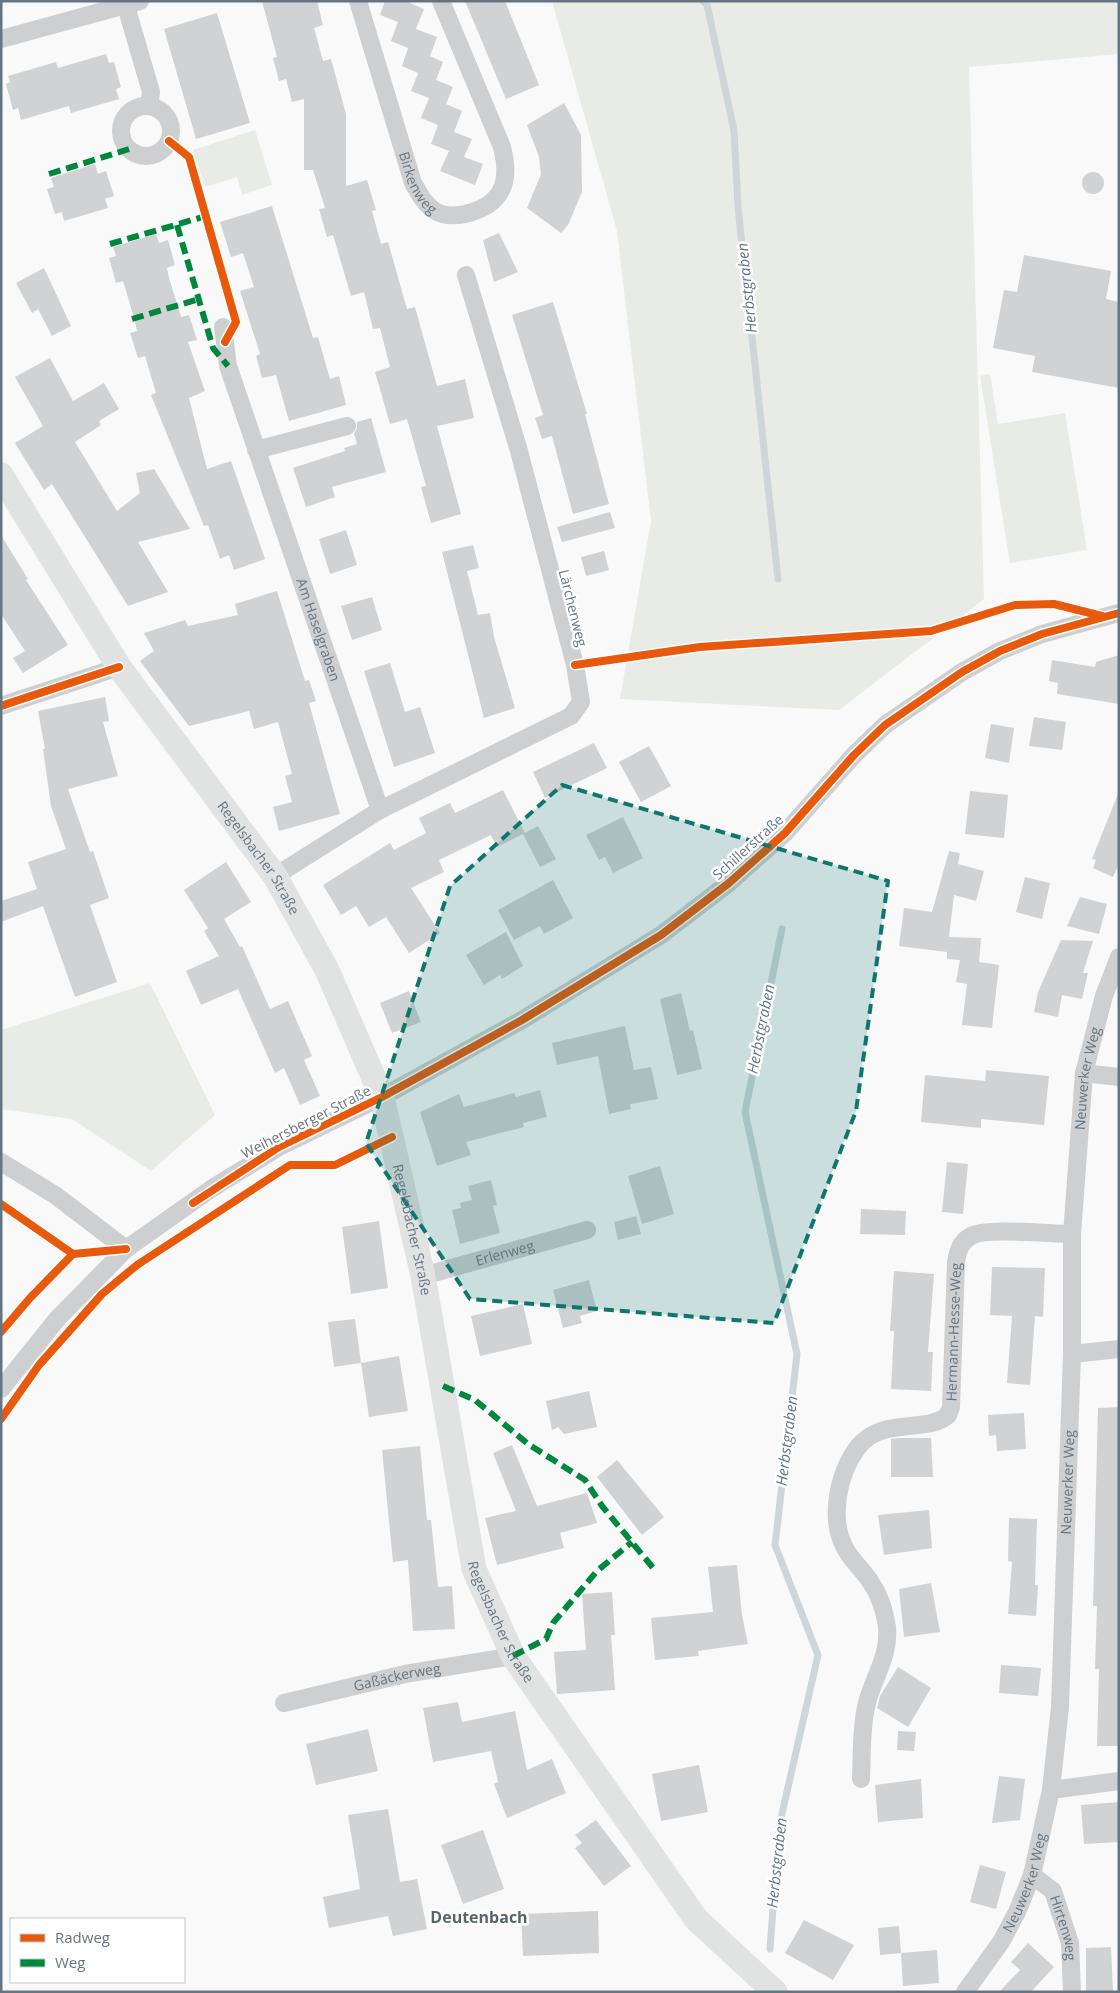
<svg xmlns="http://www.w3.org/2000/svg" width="1120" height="1993" font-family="'Open Sans',sans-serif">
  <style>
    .green { fill: #e8ebe6 }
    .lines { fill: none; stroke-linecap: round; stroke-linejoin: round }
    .stream { stroke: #ced6d9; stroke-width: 7 }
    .building { fill: #d0d2d3 }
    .street { stroke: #cecfd0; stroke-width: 18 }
    .secondary { stroke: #e1e2e2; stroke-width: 25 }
    .quiet { stroke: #00873e; stroke-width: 6; stroke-dasharray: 12 6; stroke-linecap: butt }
    .cycleway-casing { stroke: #fff; stroke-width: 11 }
    .cycleway { stroke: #e8590c; stroke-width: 8 }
    .marked { fill: #0f766e; fill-opacity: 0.2; stroke: #0f766e; stroke-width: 4; stroke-dasharray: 10 6; stroke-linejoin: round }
    .labels { text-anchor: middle; stroke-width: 5; stroke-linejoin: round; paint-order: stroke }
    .street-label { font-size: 14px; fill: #657683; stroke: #fff }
    .water-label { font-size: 15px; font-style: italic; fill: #60757c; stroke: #fff }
    .quarter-label { font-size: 16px; font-weight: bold; fill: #57646e; stroke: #fff }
  </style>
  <rect width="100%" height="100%" fill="#f9f9f9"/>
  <path class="green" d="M552,1H1119V54L969,67L984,599L839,710L620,699L651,521L617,231Z
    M255,130L272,185L242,195L237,177L205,187L193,150Z
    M990,374L998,424L1065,413L1087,550L1010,563L980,376Z
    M150,983L215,1115L151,1171L72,1119L1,1109V1030Z"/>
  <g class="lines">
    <path class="stream" d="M703,1L707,5L734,130L738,207L778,579
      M770,1949L779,1827L818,1655L775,1545L797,1354L745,1112L782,929"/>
  </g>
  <path class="building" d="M262,1H317L323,25L314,28L323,61L331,59L346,114V186L367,180L376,210L372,211L381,244L388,242L407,309L415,307L437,386L465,379L474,418L437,426L461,514L431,523L421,487L426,486L407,419L390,424L375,372L390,367L380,328L373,329L364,292L351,296L333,235L327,237L319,209L325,208L313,170H304V99L292,102L286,79L279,81L273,58L277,57Z
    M385,1H405L424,9L416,29L437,37L430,56L443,62L436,80L453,87L446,104L462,111L454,132L472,139L464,157L483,164L475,185L440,171L449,151L431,144L438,125L421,118L429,98L411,91L418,73L402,66L408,48L391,41L398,22L380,15Z
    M465,1H505L539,85L506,99Z
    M217,13L250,123L196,139L164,29Z
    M106,54L109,63L114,62L121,87L116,89L119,99L71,113L69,106L21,120L18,108L13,110L6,84L10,82L8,76L56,62L58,68Z
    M564,103L581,135L582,192L568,225L561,233L527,208L541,174L539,157L527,125Z
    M95,164L98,174L106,171L114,196L105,199L108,208L64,221L62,212L55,214L47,189L54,187L51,178Z
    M1082 183a11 11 0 1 1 22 0a11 11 0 1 1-22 0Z
    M272,206L313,338L318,337L330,379L339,376L346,405L289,421L276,375L262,378L256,356L260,354L240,291L254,287L243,253L231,257L220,222Z
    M499,233L518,272L494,282L483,240Z
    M156,234L159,243L168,240L175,265L167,268L169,278L181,317L189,315L197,340L188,342L205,391L189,398L207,469L231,461L265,559L234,570L229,555L220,559L208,525L204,526L151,395L156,393L145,356L138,358L130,333L137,331L135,321L123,281L116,283L109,258L116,256L113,247Z
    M1024,255L1111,271L1106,299L1119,302V388L1032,372L1035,356L993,348L1004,290L1017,292Z
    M44,268L71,326L52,336L38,309L32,313L16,283Z
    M553,302L587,414H585L609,504L573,514L552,436L542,439L535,418L543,415L512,315Z
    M50,358L73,401L104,383L119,409L99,421L101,425L75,442L117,511L140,493L136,473L154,469L190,529L138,542L168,592L128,606L52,484L44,490L15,443L43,426L15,377Z
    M371,418L386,472L332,487L335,497L306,507L293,468L345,451L344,448L357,444L354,434L357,428V422Z
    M610,512L615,528L562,542L557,527Z
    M346,530L357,565L330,574L319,539Z
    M1,535L28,579L26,580L68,645L23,673L13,658L25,651L1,614Z
    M473,545L479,568L467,571L478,615L490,613L494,637L515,708L484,718L442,552Z
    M604,551L609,570L586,576L581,557Z
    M277,591L305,681L309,680L316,701L309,703L340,814L279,831L273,807L292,802L285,776L292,774L278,722L254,729L249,711L189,726L140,661L154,651L144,633L185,620L188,626L238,615L235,604Z
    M372,597L382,630L352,640L341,606Z
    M1119,655V704L1057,694L1058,683L1049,681L1052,660L1095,667L1096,662Z
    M390,663L405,712L420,707L435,753L394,767L364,671Z
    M105,697L109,721L103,722L118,776L68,789L90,852L93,851L109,898L90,905L117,982L75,997L43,906L1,922V901L37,889L28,862L66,849L51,806L43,749H45L38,711Z
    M1034,717L1066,722L1062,750L1029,746Z
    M991,724L1014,728L1009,763L985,758Z
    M594,743L607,768L545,798L533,772Z
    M649,746L671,786L641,802L619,762Z
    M503,790L525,833L538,826L556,859L540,867L523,834L497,847L491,835L439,860L444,872L411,888L440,933L409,953L386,917L369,927L356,906L341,915L323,885L390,843L394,850L426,833L419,818L450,803L455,813Z
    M970,791L1008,795L1004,838L965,834Z
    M1118,794L1119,864L1113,877L1093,868L1096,860L1092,859Z
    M623,817L643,858L613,873L605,857L599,860L586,835Z
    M949,851L960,853L958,864L984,871L976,901L954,895L949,937L981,938L979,962L999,965L992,1028L962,1025L967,984L956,982L960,960L947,959V952L899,946L904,908L932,912Z
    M226,862L251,902L224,919L240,947L242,946L270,1009L288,1001L312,1056L304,1060L320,1096L300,1105L284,1068L275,1073L238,989L201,1005L186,971L219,956L204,931L208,928L184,890Z
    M1025,877L1050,883L1042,919L1016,912Z
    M553,880L573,918L544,934L540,926L514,940L498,910Z
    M1080,897L1107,904L1099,934L1067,926Z
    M506,932L523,966L502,979L500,975L484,985L466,955Z
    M1061,940L1093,941L1083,973H1088L1082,999L1062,995L1058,1017L1034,1012L1038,992Z
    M409,991L421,1022L392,1033L380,1003Z
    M681,993L690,1031L693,1030L702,1069L677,1075L660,999Z
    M625,1026L634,1070L651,1067L658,1099L630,1104L631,1109L609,1114L598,1056L557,1065L552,1043Z
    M986,1070L1049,1076L1044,1125L981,1119V1128L921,1122L925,1075L985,1081Z
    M540,1090L547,1117L523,1123L524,1127L466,1142L471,1155L437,1166L420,1112L459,1094L464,1107L514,1093L516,1097Z
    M947,1162L968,1164L963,1214L942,1212Z
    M660,1166L674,1214L642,1224L628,1176Z
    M491,1180L497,1205L493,1206L500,1233L460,1244L452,1210L461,1208L460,1203L472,1200L468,1186Z
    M861,1209L906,1211L905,1235L860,1234Z
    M636,1216L641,1234L618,1240L614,1222Z
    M379,1221L388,1288L351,1294L342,1227Z
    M992,1267L1045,1268L1043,1317L1035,1316L1030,1385L1007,1383L1012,1316L990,1315Z
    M894,1271L934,1274L928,1352H933L931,1391L891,1389L894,1331H890Z
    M589,1280L597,1311L580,1316L582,1323L563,1328L553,1290Z
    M523,1304L532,1344L480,1356L471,1316Z
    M355,1319L361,1363L334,1367L328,1322Z
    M399,1356L408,1411L369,1417L361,1363Z
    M589,1391L597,1427L564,1434L558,1427L552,1430L546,1401Z
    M1119,1407V1746H1097L1099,1669H1095L1097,1606H1093L1098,1408Z
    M1024,1413L1026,1449L997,1451L996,1435L989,1436L988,1415Z
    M898,1438H931L933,1477H891V1439Z
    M512,1445L537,1506L587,1493L597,1523L560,1533L564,1548L497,1565L485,1518L516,1511L493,1453Z
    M420,1446L427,1520H431L438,1587L452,1586L455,1629L413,1631L408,1560L393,1562L382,1450Z
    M617,1460L664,1517L642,1535L597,1477Z
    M929,1510L932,1548L884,1555L878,1515Z
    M1009,1518L1037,1519L1035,1585H1038L1036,1616L1008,1614L1012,1562L1008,1561Z
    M737,1565L742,1615L748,1644L698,1651L699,1656L655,1660L651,1618L713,1612L708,1567Z
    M931,1583L940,1632L904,1637L899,1589Z
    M612,1592L615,1635H611L615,1690L557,1694L554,1652L586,1650L582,1594Z
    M1001,1665L1041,1668L1038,1696L999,1693Z
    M898,1667L931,1688L908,1727L877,1708L880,1696Z
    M458,1702L462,1722L515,1711L527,1770L552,1759L566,1793L507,1818L494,1784L498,1782L491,1751L433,1762L423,1708Z
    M368,1729L378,1771L316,1785L306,1744Z
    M898,1731L916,1732L914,1751L897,1750Z
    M699,1765L708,1812L661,1821L652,1774Z
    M999,1776L1025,1779L1020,1820L992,1823Z
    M921,1779L923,1818L878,1822L875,1785Z
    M1119,1802V1842L1084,1844L1081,1805Z
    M388,1809L400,1882L417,1879L427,1929L393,1936L388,1916L329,1928L323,1897L360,1889L348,1815Z
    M596,1820L631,1866L604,1886L575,1848L582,1843L575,1835Z
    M483,1830L504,1889L463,1904L441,1845Z
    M980,1865L1006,1872L996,1909L970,1902Z
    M598,1911L599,1953L523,1956L521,1914Z
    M804,1920L854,1945L833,1980L785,1953Z
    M899,1926L901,1953L880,1955L878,1928Z
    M1028,1943L1054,1967L1031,1992H999L1020,1970L1011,1962Z
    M1111,1947L1113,1992H1086V1948Z
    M937,1950L939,1983L903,1986L901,1953Z"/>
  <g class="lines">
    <g class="street">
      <path id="s1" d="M358,1L413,183C419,193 424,204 435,211C443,216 455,216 465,214C503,205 511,182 502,147L441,1"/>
      <path d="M126,6L151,92L149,106"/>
      <path d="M1,39L140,1"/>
      <circle cx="146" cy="131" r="25"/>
      <path id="s2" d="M223,327L228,366L380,810"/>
      <path d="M256,450L347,426"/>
      <path d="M1,706L119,667"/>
      <path d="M275,876L380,810L571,716L581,702L575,665L519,451L466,275"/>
      <path d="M1084,1073L1119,1077"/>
      <path d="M1,1162L55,1195L126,1249"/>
      <path id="s3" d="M423,1276L587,1230"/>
      <path d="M1072,1354L1119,1349"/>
      <path d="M1,1389L58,1318L126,1249L211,1189L279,1147L382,1097L522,1020L661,935L729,883L785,833L854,755L885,725L962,672L1000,651L1042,634L1119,613"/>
      <path id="s4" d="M284,1703L405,1674L513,1656"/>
      <path id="s5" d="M861,1779C862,1755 861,1730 866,1707C872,1679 890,1657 887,1627C885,1612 879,1594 870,1581C863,1570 851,1560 845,1548C829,1519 838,1473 858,1447C882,1416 927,1434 948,1415L951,1407L956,1262C958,1251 960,1242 971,1236C986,1227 1050,1234 1072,1234"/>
      <path d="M1051,1790L1119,1781"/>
      <path id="s6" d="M1032,1875L1053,1891L1070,1943L1072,1992"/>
      <path id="s7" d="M965,1992L1001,1942L1017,1912L1032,1875L1051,1790L1060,1707L1072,1354V1234L1084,1073L1104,996L1119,957"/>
    </g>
    <path class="secondary" id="s8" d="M1,475L119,667L275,876L327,970L382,1097L423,1276L474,1569L513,1656L696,1919L775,1992"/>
    <path class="quiet" d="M49,174L129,149
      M177,225L213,348L228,366
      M110,244L206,216
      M132,319L199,299
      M443,1386L475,1400L528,1444L585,1480L602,1506L654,1569
      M513,1656L546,1639L553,1623L597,1571L632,1542"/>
    <defs>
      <path id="cycleway" d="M169,141L189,157L236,322L225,342
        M575,665L700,647L931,631L1015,605L1054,604L1102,616
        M1,706L119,667
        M193,1203L279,1147L382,1097L522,1020L661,935L729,883L785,833L854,755L885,725L962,672L1000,651L1042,634L1119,613
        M1,1204L73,1254L126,1249
        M1,1332L30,1298L73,1254
        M1,1419L39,1365L72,1328L102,1294L137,1265L290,1165H335L392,1137"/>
    </defs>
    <use href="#cycleway" class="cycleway-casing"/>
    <use href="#cycleway" class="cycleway"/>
  </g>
  <path class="marked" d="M562,785L888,881L856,1111L774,1323L470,1299L366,1143L450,886Z"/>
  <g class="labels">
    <g class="street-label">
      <text dy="5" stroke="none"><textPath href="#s1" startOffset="192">Birkenweg</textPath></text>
      <text transform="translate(573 608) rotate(76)" y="5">Lärchenweg</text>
      <text dy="5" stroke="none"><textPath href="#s2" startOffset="318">Am Haselgraben</textPath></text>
      <text transform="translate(748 847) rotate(-42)" y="5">Schillerstraße</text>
      <text dy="5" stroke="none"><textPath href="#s8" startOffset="462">Regelsbacher Straße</textPath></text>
      <text dy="5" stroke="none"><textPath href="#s7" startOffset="936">Neuwerker Weg</textPath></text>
      <text transform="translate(306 1122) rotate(-27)" y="5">Weihersberger Straße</text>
      <text dy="5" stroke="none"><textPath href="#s8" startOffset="868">Regelsbacher Straße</textPath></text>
      <text dy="5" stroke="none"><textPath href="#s3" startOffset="85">Erlenweg</textPath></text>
      <text dy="5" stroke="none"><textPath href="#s5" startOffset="535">Hermann-Hesse-Weg</textPath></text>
      <text dy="5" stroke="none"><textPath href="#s7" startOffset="531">Neuwerker Weg</textPath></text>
      <text dy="5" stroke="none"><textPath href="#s8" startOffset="1272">Regelsbacher Straße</textPath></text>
      <text dy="5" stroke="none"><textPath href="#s4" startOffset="116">Gaßäckerweg</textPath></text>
      <text dy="5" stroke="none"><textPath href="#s7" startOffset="126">Neuwerker Weg</textPath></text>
      <text dy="5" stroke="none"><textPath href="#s6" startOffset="65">Hirtenweg</textPath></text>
    </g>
    <g class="water-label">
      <text transform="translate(747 288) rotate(-96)" y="5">Herbstgraben</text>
      <text transform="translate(761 1029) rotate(-79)" y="5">Herbstgraben</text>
      <text transform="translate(787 1441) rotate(-83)" y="5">Herbstgraben</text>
      <text transform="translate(777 1863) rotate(-84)" y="5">Herbstgraben</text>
    </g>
    <g class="quarter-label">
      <text x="479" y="1923">Deutenbach</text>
    </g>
  </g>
  <rect width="1120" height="1993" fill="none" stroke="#657683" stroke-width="5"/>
  <rect x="10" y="1918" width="175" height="65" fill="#ffffff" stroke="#c1c8cd"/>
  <rect x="20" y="1934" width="25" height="8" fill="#e8590c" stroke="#c1c8cd"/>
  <text x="55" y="1943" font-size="15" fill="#657683">Radweg</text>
  <rect x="20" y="1959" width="25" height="8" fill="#00873e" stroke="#c1c8cd"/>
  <text x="55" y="1968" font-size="15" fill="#657683">Weg</text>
</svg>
